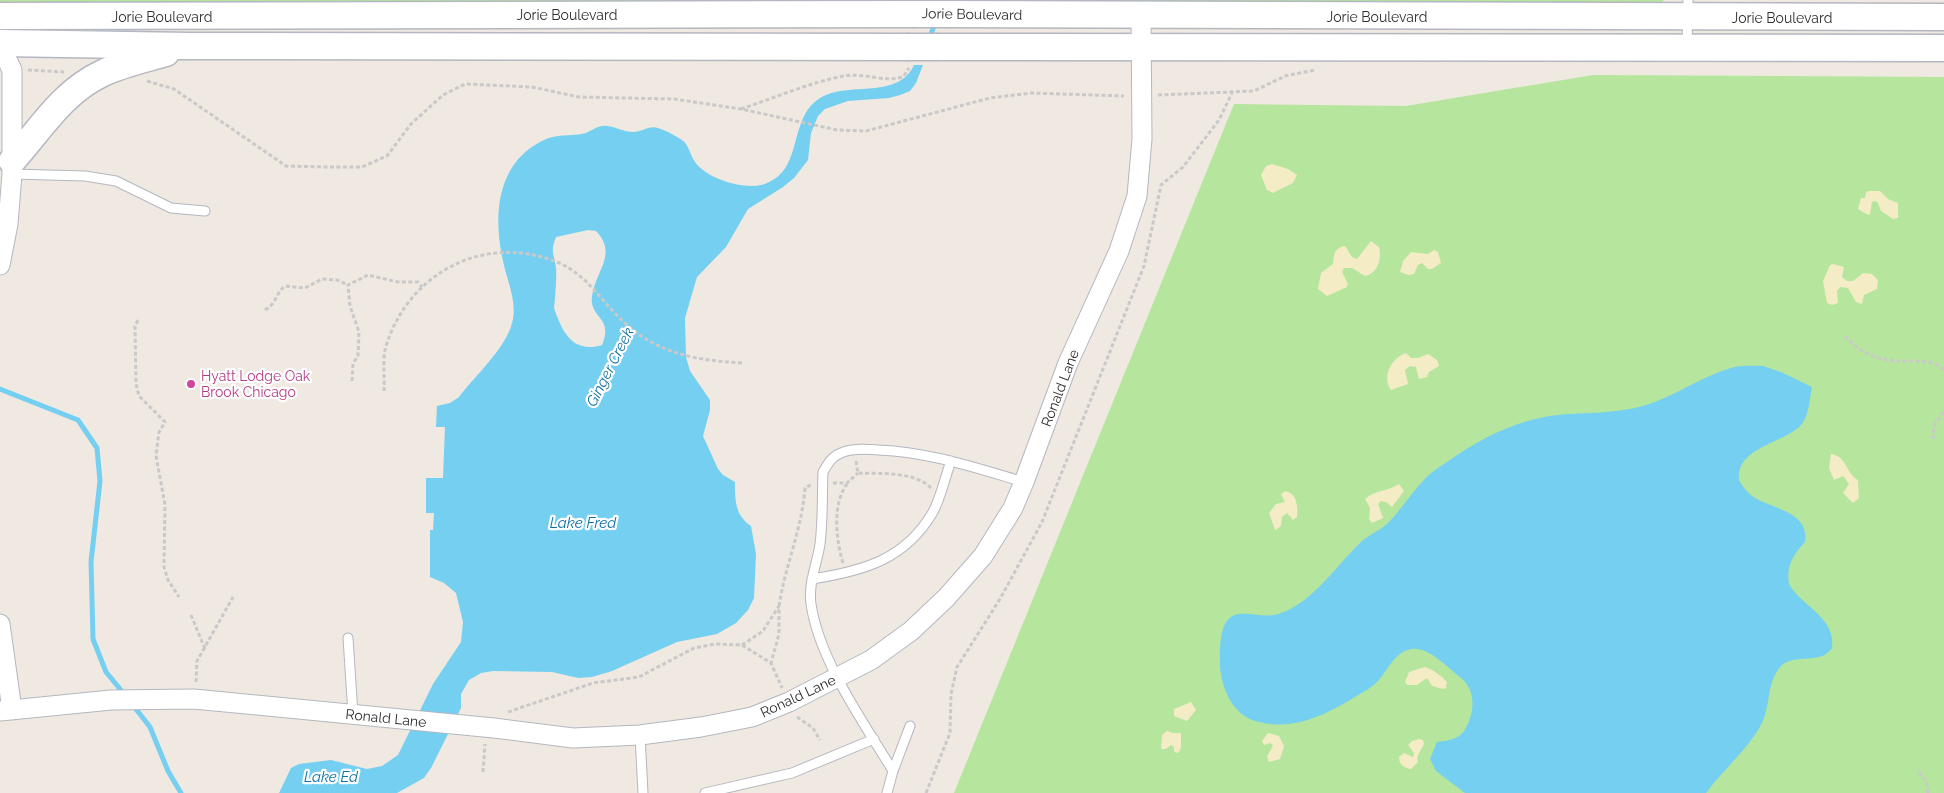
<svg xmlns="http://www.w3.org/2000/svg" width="1944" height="793" font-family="Raleway,sans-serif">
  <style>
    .green { fill: #b6e59e }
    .sand { fill: #f3ecc5 }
    .water { fill: #75cff0; fill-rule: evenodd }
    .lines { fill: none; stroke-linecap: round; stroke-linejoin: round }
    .stream { stroke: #75cff0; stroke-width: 5 }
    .lane-casing { stroke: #b4b7c1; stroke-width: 11 }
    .street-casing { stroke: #b4b7c1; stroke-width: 21 }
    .secondary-casing { stroke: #b4b7c1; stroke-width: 29 }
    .path { stroke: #c9c9c9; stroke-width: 3; stroke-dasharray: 4 2.5; stroke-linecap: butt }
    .lane { stroke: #fff; stroke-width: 9 }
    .street { stroke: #fff; stroke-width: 19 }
    .secondary { stroke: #fff; stroke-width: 26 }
    .secondary-bridge-casing { stroke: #b4b7c1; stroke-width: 29; stroke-linecap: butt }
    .secondary-bridge { stroke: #fff; stroke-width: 26 }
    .hotel-dot { fill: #d1479c; stroke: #fff; stroke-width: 2 }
    .labels { text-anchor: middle; stroke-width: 4.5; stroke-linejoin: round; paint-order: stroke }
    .street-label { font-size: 14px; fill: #2e2e2e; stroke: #fff }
    .hotel-label { font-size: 14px; fill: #b23c85; stroke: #fff; text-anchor: start }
    .water-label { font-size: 15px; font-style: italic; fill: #0d6fa3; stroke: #fff }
  </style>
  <rect width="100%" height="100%" fill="#efe9e1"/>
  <path class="green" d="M0,0H1664L1659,5L0,2Z
    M1593,75L1944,77V793H954L1234,104L1406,106Z"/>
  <path class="sand" d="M1272,164L1288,169L1297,175L1293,183L1273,193L1267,190L1261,175L1266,166Z
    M1869,191H1880L1888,199L1898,203V218L1893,219L1881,211L1878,203L1875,201L1872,202L1870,214L1868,215L1858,209L1861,198H1865L1866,192Z
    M1371,241L1379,247C1382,258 1378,274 1365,276L1352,268H1344L1342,272L1348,284L1347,287L1327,296L1318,289L1321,273L1333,264C1334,254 1334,248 1345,246L1352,257L1357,259Z
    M1434,250L1438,252L1441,263L1432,269H1428L1422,263L1418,265L1414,274L1408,275L1400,272L1403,261L1411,252L1428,254Z
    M1833,264L1844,267L1842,277L1847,281H1853L1863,273L1872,274L1878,280L1877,289L1864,295L1862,304L1856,302L1848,288L1840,287L1837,291L1838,303L1832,305L1827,303L1823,281L1830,265Z
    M1406,353L1411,358H1418L1428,354L1437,360L1439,366L1429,372L1427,377L1419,379L1416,367L1410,366L1405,370L1408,384L1391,390C1381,377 1392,357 1406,353Z
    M1831,454C1847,456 1846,474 1858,480L1859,498L1853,503L1843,493L1849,484L1843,476L1834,480L1829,468Z
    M1399,484L1404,491L1392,507L1386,502L1381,501L1378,504L1383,518L1372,523L1369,519L1370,508L1365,499C1377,489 1387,492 1399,484Z
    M1285,491C1297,493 1298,506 1297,517L1293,520L1287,513L1282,517L1281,526L1275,530L1269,513L1276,504L1285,502L1281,494Z
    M1424,667C1431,668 1442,676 1447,682L1446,688L1443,689L1432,686L1427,678L1417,685H1407L1405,682L1409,672Z
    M1191,702L1196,710L1187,721L1174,716V709Z
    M1167,731L1173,733H1181V748L1178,753L1174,752V747L1171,745L1166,749H1161L1162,735Z
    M1268,733L1279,736L1284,746L1280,759L1269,762L1267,757L1273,745L1270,743L1264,745L1262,741Z
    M1419,739L1423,740L1424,744L1417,757L1418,762L1411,769C1404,768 1399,765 1399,757L1404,753L1413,757L1414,753L1408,745L1412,741Z"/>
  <path class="water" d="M914,65H923L916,83L910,91L900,95L889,98L848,101L825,109L818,116L811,133L808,160L794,178L783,187L748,209L726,247L697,277L685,318L686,357L690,371L710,400V410L703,436L718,469L723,475L735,482C735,501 735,515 751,526L756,554L754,598L748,610L736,623L717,634L677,642L612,671L592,677L578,678L552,672L493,671L481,673L469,680L461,694V708L431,768L424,778L397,793H279L291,768L299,764L331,760L367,769L382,766L398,755L433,684L461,642L463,622L456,593L444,583L430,577V530H433L434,513H426V478H443L445,427H436L437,406L450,403L459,397C475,376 506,348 512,323C518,303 507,281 503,261C493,216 496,164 542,141C556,133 571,137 586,133C593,130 599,125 607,126C616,127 624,132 633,132C642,132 649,125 658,128C665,130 676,136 682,140C689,145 690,155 695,162C707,179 742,189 761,185C808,173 784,113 826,95C855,83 899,98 914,65ZM588,230L596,231C618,254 596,270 592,296C589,319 614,316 602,345C572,354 562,331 554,308C555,303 557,273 556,268C554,253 550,252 556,237Z
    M1763,366L1781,372L1812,387C1810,397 1809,412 1804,421C1793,442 1735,445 1739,480C1742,486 1747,492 1752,496C1770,509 1810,511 1805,542C1793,555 1786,566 1789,584C1802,607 1836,617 1832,648C1820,666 1794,652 1780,667C1766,684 1771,707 1761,725C1747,750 1723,770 1706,793H1465L1436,771L1430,759L1437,742C1454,740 1463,738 1469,721C1475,705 1474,688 1460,677C1447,667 1428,646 1411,649C1393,653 1388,671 1377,682C1370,689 1359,694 1350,700C1319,718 1291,731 1255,721C1232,714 1221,687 1220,665C1220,651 1218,617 1238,614C1253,612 1266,619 1281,613C1313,602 1336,566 1360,543C1369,534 1382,530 1390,521C1402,508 1412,492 1424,480C1431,472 1441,466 1450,460C1481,438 1519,419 1558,415C1586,412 1615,414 1643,406C1674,397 1700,377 1731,368C1740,365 1753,366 1763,366Z"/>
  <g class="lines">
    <path class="stream" d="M929,39L936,21
      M0,389L78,420L97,448L100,481L91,562L93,639L106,672L125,695
      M132,704L150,727L168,771L181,793"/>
    <defs>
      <path id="lane" d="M1687,45L1688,0
        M12,174L85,176L116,181L171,208L205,211
        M812,579C863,571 905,560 933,512C941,497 945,477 951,461
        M348,638L353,714
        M640,735L643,793
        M893,771L910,726
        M705,793L792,773L874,739
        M887,793L893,771C864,723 819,660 811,604C808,584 817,564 820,544C823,521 822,496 823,472C827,465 832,456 841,453C852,448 867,449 879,450C929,452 976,468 1024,482"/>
      <path id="street" d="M0,45L12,70V174L8,224L0,265
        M0,624L12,710
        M0,711L111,700L194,699L494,728L573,738L640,735L701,727L752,717L789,702L871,660L911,631L946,598L983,556L1013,508L1024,482L1068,363L1119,251L1137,196L1142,139L1141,15"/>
      <path id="secondary" d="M948,14L1944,17
        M0,16L912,14
        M0,43L190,46L907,47
        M938,47L1944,48
        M12,161C41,129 62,92 103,73C122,64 145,59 166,53"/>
    </defs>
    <use href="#lane" class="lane-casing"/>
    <use href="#street" class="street-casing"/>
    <use href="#secondary" class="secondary-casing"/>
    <path class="path" d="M28,70L64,72
      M147,81L174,89L286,166L326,167H362L387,156L411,124L443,95L465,84L532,87L579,97L674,99L741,109L837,130L866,131L990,98L1031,93L1124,96
      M1158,95L1254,91L1285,76L1315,70
      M741,109C774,98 811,82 844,76C863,72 889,84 904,76L909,68
      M265,310C277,303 275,294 285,286L305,288L322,279L337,280L348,285
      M138,320L135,326L136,384L139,396L165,422L159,432L156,456L165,505L164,567L168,580L179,597
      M1845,336C1859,352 1878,361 1900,361C1914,362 1933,358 1944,370
      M352,381L353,364L358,355L359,332L350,306L348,285L368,275L398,282H418L422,287
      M384,391C385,377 382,359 386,346C409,272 485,233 557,262C581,272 594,290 611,309C648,351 688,360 742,363
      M1933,439L1934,426L1944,411
      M856,461L858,473C881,474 914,471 931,488
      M833,483H847L858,473
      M843,563C836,540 832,504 847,484
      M779,606C785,566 802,529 805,488L812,484
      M191,615L205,649
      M742,645L763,631L779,606V634L771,663
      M196,682L197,661L233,597
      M508,712L593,683L639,677L694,648L715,644L742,645L771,663L782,688
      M797,717L813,728L820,740
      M483,772L485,744
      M1919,772L1926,781L1928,793
      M926,793L950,733L951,694L957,667L1000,599L1042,522L1144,266L1161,185L1183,167L1219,120L1232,93"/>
    <use href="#lane" class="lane"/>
    <use href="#street" class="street"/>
    <use href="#secondary" class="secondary"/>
    <defs>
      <path id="secondary-bridge" d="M912,14H948
        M907,47H938"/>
    </defs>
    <use href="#secondary-bridge" class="secondary-bridge-casing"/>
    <use href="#secondary-bridge" class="secondary-bridge"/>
  </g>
  <circle class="hotel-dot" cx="191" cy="384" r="5"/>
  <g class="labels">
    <g class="street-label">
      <text transform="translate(972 14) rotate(1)" y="5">Jorie Boulevard</text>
      <text x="567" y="20">Jorie Boulevard</text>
      <text x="162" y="22">Jorie Boulevard</text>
      <text x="1377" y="22">Jorie Boulevard</text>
      <text x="1782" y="23">Jorie Boulevard</text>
      <text transform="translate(1060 388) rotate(-69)" y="5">Ronald Lane</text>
      <text transform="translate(798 696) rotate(-25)" y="5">Ronald Lane</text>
      <text transform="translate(386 718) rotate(6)" y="5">Ronald Lane</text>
    </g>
    <g class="hotel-label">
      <text x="201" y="381">Hyatt Lodge Oak<tspan x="201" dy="16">Brook Chicago</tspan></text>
    </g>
    <g class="water-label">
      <text transform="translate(610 367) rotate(-63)" y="5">Ginger Creek</text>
      <text x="583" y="528">Lake Fred</text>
      <text x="331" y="782">Lake Ed</text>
    </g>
  </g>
</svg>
